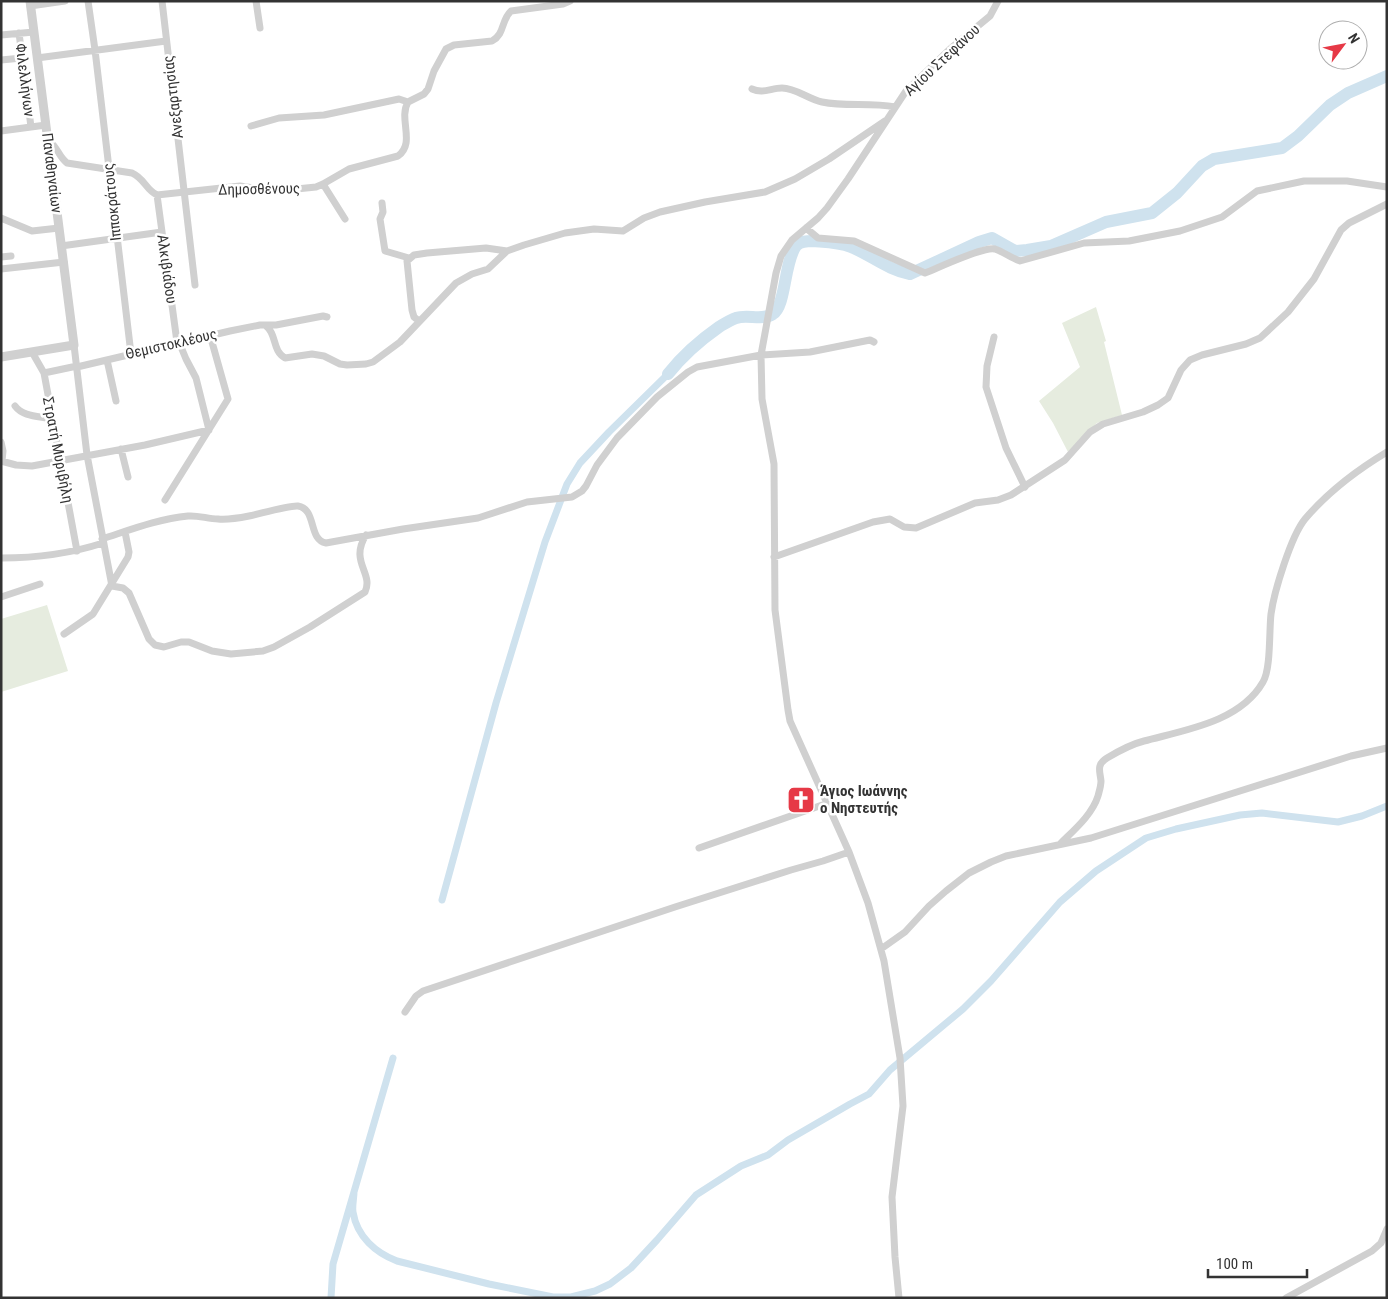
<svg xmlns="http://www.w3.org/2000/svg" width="1388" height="1299" font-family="'Roboto Condensed',sans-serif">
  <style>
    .green { fill: #e6ecdf }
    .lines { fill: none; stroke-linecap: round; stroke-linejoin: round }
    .canal { stroke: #cfe2ee; stroke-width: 7 }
    .river { stroke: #cfe2ee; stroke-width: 12 }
    .minor { stroke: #d0d0d0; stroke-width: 7 }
    .tertiary { stroke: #d0d0d0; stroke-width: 9 }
    .labels { text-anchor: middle; stroke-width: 5; stroke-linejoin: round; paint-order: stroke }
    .street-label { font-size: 15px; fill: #333; stroke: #fff }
    .poi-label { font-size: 15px; font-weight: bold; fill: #333; stroke: #fff; text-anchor: start }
  </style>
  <rect width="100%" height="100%" fill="#fff"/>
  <path class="green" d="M1096,307L1106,341L1104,342L1122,415L1097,423L1068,452L1053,423L1039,401L1080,367L1062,323Z
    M47,605L68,671L1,692V619Z"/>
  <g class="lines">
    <path class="canal" d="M442,900L496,703L545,542L567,484L580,463L609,432L668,374
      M354,1192C354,1198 352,1206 353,1212C357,1237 376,1253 397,1261L489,1284L553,1297H571L595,1291L610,1284L631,1268L657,1240L696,1195L741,1166L768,1155L788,1140L850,1104L869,1094L890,1070L963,1009L991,981L1060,902L1096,871L1146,838L1176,829L1240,815L1262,813L1338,822L1362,816L1387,806
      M331,1298L333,1264L393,1058"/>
    <path class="river" d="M668,374C683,355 699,341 719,327C724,324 730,320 736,318C747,314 763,321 773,314C786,306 784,262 796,246C800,241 807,241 813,241C826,242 839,242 851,247C871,255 888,270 910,274L979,242L992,238L1015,251L1027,250L1051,246L1106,222L1152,213L1177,193L1202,166L1214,159L1282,148L1298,136L1330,105L1348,93L1387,76"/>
    <path class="minor" d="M88,1L95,50L131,354
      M162,1L195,285
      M256,1L260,28
      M30,6L65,1
      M19,33L31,127
      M1,35L34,32
      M37,58L166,41
      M1,60L22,58
      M752,89C763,94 771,88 782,88C796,88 808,99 822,102C846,107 870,102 895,107
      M408,102L424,94L428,89L434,71L446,49L454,45L492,41C505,34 501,20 511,11L563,4L570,1
      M251,126L279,118L324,115L399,99L408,102
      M1,131L46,125
      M48,140C58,147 58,156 67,163L132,173C144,178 146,190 157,195L240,186L277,191L316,187L323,184L349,169L398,156C416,143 398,119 408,102
      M323,184L345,219
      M157,195L177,342
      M382,203L383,212L380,219L385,251L409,258
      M1,218L32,231L59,228
      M806,228L818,238L854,241L925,273C938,268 984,246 995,249C1004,252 1011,258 1020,261L1084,243L1129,241L1180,231L1222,217L1257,191L1304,181H1347L1387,187
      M61,246L162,232
      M1,257L11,256
      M1,269L64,262
      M419,321L414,317L412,310L407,261L414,255L427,253L486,248L507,251
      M266,326C277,334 272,351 285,358L312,354L324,356L340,364L347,365L366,364L373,362L400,342L456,283L472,274L488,269L507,251L524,245L565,233L594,229L623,231L644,218L660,212L705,202L765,192L795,179L829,159L885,121
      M994,337L987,366L986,387L1006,448L1025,487
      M74,345L87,455L112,586L123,588L129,593L149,639L155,645L164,647L181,642H189L212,651L231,654L263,651L274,647L310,627L365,592C374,573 349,562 366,535
      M32,352L44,373L77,551
      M107,360L116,401
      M77,367L230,331L260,325H276L323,316L327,317
      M44,373L77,366
      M15,406C23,417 39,416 52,419
      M1,442L3,451L2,461
      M121,449L128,477
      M1,461L16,465L32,466L145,445L209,430L196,378L186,359L179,342
      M165,500L228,399L210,335
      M102,539C130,530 158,519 188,516C198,515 208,519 218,519C228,520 239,518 249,516C259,514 290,505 298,506C317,509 308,540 326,543L403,529L478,518L527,502L572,497L582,491L586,486L597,465L617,438L657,397L688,372L697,367L761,355L810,352L870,340L874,342
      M774,557L873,522L890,519L904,527L916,528L975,503L998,500L1011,495L1065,460L1090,432L1103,424L1143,412L1158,405L1168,398L1181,370L1190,360L1202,355L1246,344L1260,338L1288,312L1314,279L1341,230L1349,223L1387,204
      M1,558C37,558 69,554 103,543
      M1,597L40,584
      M64,634L93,614L128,557L129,552L125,532
      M1061,843C1074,830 1092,815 1098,796C1099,792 1101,786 1101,781C1100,771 1096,765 1107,758C1117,752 1132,744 1144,741C1185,730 1240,722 1263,682C1271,669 1269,631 1271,614C1274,592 1291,536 1305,519C1328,492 1357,470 1387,452
      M699,848L828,803
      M881,949L905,932L929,906L946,891L969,873L991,862L1006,856L1091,838L1351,756L1387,748
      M405,1012L416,996L423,991L675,907L791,870L823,861L849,852
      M899,1298L895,1257L892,1197L903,1106L900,1058L884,961L868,903L849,852L790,721L788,710L775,610L774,464L762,399L761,355L776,273L781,256L792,240L818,218L827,208L848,179L906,91L950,49L990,16L998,1
      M1286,1298L1372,1251L1381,1243L1387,1229"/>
    <path class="tertiary" d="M1,357L74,345L30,1"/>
  </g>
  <defs>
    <symbol id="church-square" viewBox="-11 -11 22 22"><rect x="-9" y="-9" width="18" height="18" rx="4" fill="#e63946" stroke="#fff"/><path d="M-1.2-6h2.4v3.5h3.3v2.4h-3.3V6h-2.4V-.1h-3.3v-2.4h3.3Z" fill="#fff"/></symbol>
  </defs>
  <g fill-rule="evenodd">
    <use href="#church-square" x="785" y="784" width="32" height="32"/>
  </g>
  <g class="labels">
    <g class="street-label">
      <text transform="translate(942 60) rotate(-43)" y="5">Αγίου Στεφάνου</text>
      <text transform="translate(25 80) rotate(83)" y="5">Φιλελλήνων</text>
      <text transform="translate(173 97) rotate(-97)" y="5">Ανεξαρτησίας</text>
      <text transform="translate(52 173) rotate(83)" y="5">Παναθηναίων</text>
      <text transform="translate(259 189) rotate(-1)" y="5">Δημοσθένους</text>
      <text transform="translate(112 202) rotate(-96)" y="5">Ιπποκράτους</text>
      <text transform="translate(167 269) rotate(82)" y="5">Αλκιβιάδου</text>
      <text transform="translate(171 344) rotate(-13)" y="5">Θεμιστοκλέους</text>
      <text transform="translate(58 450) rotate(79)" y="5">Στρατή Μυριβήλη</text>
    </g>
    <g class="poi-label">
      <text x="820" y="796">Άγιος Ιωάννης<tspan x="820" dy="17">ο Νηστευτής</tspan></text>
    </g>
  </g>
  <rect width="1388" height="1299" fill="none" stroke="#333333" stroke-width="5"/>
  <g transform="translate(1343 45) rotate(58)"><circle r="24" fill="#ffffff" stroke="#adadad"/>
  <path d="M0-4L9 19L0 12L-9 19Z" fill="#e63946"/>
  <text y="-8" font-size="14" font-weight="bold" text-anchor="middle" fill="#333333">N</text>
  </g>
  <path d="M1208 1269v8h99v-8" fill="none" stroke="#333333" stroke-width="2.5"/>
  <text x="1216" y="1269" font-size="15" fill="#333333" stroke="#ffffff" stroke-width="4" paint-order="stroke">100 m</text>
</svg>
